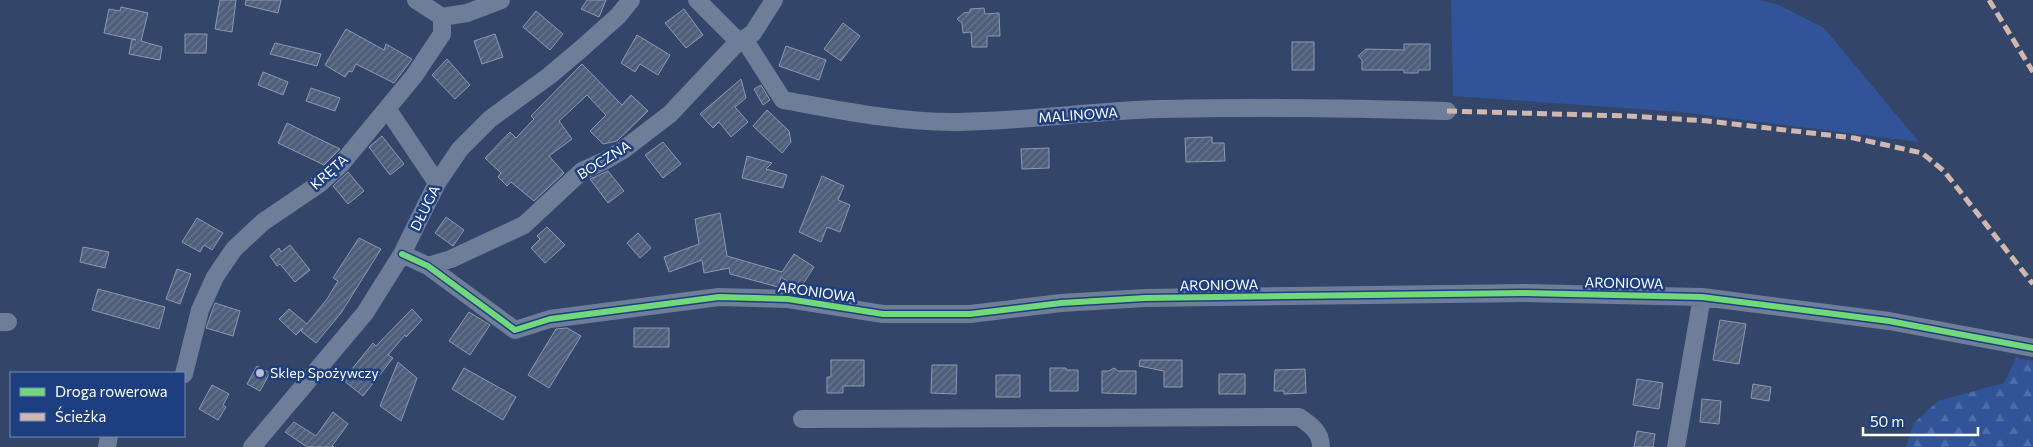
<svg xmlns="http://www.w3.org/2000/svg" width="2033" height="447" font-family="Commissioner,sans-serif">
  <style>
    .green { fill: #305497 }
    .forest { fill: url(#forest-firs) }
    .building { fill: url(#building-hatch); stroke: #8c98af }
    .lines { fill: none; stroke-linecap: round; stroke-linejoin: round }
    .minor { stroke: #6e7d98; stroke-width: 18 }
    .quiet { stroke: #d1b7ad; stroke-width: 5; stroke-dasharray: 10 5; stroke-linecap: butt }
    .cycleway-casing { stroke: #1d3e80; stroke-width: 9 }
    .cycleway { stroke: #71d979; stroke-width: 6 }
    .poi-dot { fill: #b8becb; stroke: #1d3e80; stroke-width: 2 }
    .labels { text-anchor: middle; stroke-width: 5; stroke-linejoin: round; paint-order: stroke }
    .street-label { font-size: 14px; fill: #fff; stroke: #1d3e80 }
    .poi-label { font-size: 14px; fill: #fff; stroke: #1d3e80; text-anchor: start }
  </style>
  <defs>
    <pattern id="forest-firs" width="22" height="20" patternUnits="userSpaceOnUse" patternTransform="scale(1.25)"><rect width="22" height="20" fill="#305497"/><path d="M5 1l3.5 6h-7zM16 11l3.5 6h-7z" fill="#4f6ea7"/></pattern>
    <pattern id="building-hatch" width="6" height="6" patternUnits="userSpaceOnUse" patternTransform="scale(1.25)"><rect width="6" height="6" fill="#4f5e7a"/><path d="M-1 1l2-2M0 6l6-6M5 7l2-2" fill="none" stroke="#69768e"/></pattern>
  </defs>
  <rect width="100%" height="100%" fill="#33466a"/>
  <path class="green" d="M1451,0H1758L1779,5L1824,28L1919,142L1681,112L1453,96Z"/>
  <path class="forest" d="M2016,358L2033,361V447H1906L1913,424L1938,401L2004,383Z"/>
  <path class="building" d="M220,0H236L232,32L215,29Z
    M246,0H281L278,13L245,5Z
    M587,0H606L599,17L581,9Z
    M121,7L148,13L141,41L162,47L160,60L129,54L132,39L136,40L104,33L109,9L120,11Z
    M984,8L985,14L999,13L1000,36H987V47H972L971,32L963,33L962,23L957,19L964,13L970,12V9Z
    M684,9L703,35L686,48L665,23Z
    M536,11L563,34L550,50L523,27Z
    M843,23L860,36L841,61L824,49Z
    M346,29L384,50L386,44L412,59L394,83L356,64L352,72L349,71L345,77L325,65Z
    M185,34H207L206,53H185Z
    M495,34L503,57L482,64L474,41Z
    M637,35L670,55L658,75L640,64L635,72L621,63Z
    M1292,42H1314V70H1292Z
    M275,43L321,54L317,66L270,54Z
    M1404,44H1430V70H1418V73H1404V70H1362V60L1358,56L1366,49L1404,50Z
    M786,46L826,60L819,80L779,66Z
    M447,59L470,85L455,99L432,75Z
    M582,64L622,105L631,95L648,111L617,141L603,144L590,131L606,115L587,95L559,121L572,139L549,156L564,173L534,201L511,182L507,186L498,177L501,173L485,158L510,132L516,138L534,119L531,116Z
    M263,72L288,82L283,95L258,85Z
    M741,79L746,98L735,107L748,122L731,137L719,122L713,128L700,114Z
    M761,85L770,100L763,105L754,89Z
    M311,88L340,98L335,111L306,101Z
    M767,110L789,131L791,142L782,153L753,126Z
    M287,123L313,136L340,149L324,165L278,143Z
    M382,136L404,164L390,175L369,147Z
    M1212,137V143H1224L1225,161L1186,162L1185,138Z
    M663,142L681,164L663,178L645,155Z
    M1049,148V168L1022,169L1021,149Z
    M747,156L772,163L766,169L787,175L783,188L742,178Z
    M608,171L624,191L608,203L590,179Z
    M348,172L364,191L348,204L333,186Z
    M822,176L844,186L838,200L850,205L840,232L827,227L821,242L799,232Z
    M720,213L727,256L782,272L794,254L814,267L799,290L781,277L778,287L730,274L729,268L704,273L702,260L669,272L664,257L699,244L695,219Z
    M446,217L464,230L453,246L435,233Z
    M197,218L223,233L212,250L204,245L200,252L182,242Z
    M547,227L565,245L545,263L531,248L540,239L537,236Z
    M638,233L651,248L640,258L627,243Z
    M359,238L381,249L341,313L316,343L301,331L303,328L296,335L279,319L289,309L307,324L327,299L338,281L333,278Z
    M290,245L310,270L295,282L280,264L277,266L270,256L279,248L281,252Z
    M83,247L109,252L105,268L80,262Z
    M177,269L191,274L180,304L166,299Z
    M98,289L165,307L159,329L92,310Z
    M215,303L240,311L233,336L206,328Z
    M412,309L422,320L406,337L405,335L388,355L393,358L363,396L343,380L373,343L376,346Z
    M469,312L490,325L470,355L449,341Z
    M1720,320L1746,324L1739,364L1713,360Z
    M567,328L581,336L549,388L528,375L556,329Z
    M634,328H669V347H634Z
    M831,360H864V386H843V393H827V377H831Z
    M1140,360H1182V387H1164V371L1139,366Z
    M398,362L417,378L401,421L380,406Z
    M932,365H957L956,394L931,393Z
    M257,366L270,373L260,391L247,384Z
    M464,368L516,397L503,420L452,389Z
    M1050,368H1066V370H1078V391H1050Z
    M1114,368L1118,371H1136V394L1102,393V371H1109Z
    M1305,369L1306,393L1284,394V391H1274L1275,370Z
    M1219,374H1245V394H1219Z
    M996,375H1020V397H996Z
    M1637,379L1663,383L1659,409L1633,405Z
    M1753,384L1771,387L1769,401L1751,398Z
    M212,385L229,394L223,405L226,407L218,420L199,409Z
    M1702,399L1721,401L1719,424L1700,422Z
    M333,412L348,424L332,446L334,447H307L285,432L294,422L316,436Z
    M1637,431L1655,434L1653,447H1634Z"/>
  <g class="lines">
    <path class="minor" d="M416,0L442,17
      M697,0L739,42
      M442,17L467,13L501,0
      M744,39L783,100C839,110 901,123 959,122C1026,121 1092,111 1159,109C1255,107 1351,108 1447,111
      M388,110L437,183
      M402,254L428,266L515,330L550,319L719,297L788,299L883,314H970L1061,303L1145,298L1525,293L1702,297L1889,321L2033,348
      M428,266L451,259L524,225L582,171L606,160L623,150L670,114L735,45L753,33L774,0
      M0,322H8
      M184,374L200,310L215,277L234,249L263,222L319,184L342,163L414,76L442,34V17
      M802,419L1299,417C1311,425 1321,432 1321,447
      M107,447L109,436
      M252,447L365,313L402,254L437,183L460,149L490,119L549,76L581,49L618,16L631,0
      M1676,447L1702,297"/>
    <path class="quiet" d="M1989,0L2033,72
      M1447,111L1628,116L1708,121L1854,138L1922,153L1944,171L2033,284"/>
    <defs>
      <path id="cycleway" d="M402,254L428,266L515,330L550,319L719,297L788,299L883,314H970L1061,303L1145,298L1525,293L1702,297L1889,321L2033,348"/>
    </defs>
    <use href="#cycleway" class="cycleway-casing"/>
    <use href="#cycleway" class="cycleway"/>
  </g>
  <circle class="poi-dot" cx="260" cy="373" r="5"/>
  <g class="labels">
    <g class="street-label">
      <text transform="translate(1078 115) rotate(-4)" y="5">MALINOWA</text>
      <text transform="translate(604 160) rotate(-32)" y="5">BOCZNA</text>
      <text transform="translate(329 172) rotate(-42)" y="5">KRĘTA</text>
      <text transform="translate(425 208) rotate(-64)" y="5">DŁUGA</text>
      <text transform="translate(1624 283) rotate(1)" y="5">ARONIOWA</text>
      <text transform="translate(1219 285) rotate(-1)" y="5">ARONIOWA</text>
      <text transform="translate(817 292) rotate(8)" y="5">ARONIOWA</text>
    </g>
    <g class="poi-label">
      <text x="270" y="378">Sklep Spożywczy</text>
    </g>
  </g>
  <rect x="10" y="372" width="175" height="65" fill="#1d3e80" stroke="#778bb3"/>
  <rect x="20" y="388" width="25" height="8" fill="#71d979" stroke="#778bb3"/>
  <text x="55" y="397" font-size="15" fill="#ffffff">Droga rowerowa</text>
  <rect x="20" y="413" width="25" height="8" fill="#d1b7ad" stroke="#778bb3"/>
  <text x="55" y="422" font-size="15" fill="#ffffff">Ścieżka</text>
  <path d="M1863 427v8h115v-8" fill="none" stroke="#ffffff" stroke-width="2.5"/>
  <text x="1870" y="427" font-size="15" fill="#ffffff" stroke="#1d3e80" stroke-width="4" paint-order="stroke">50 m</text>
</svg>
